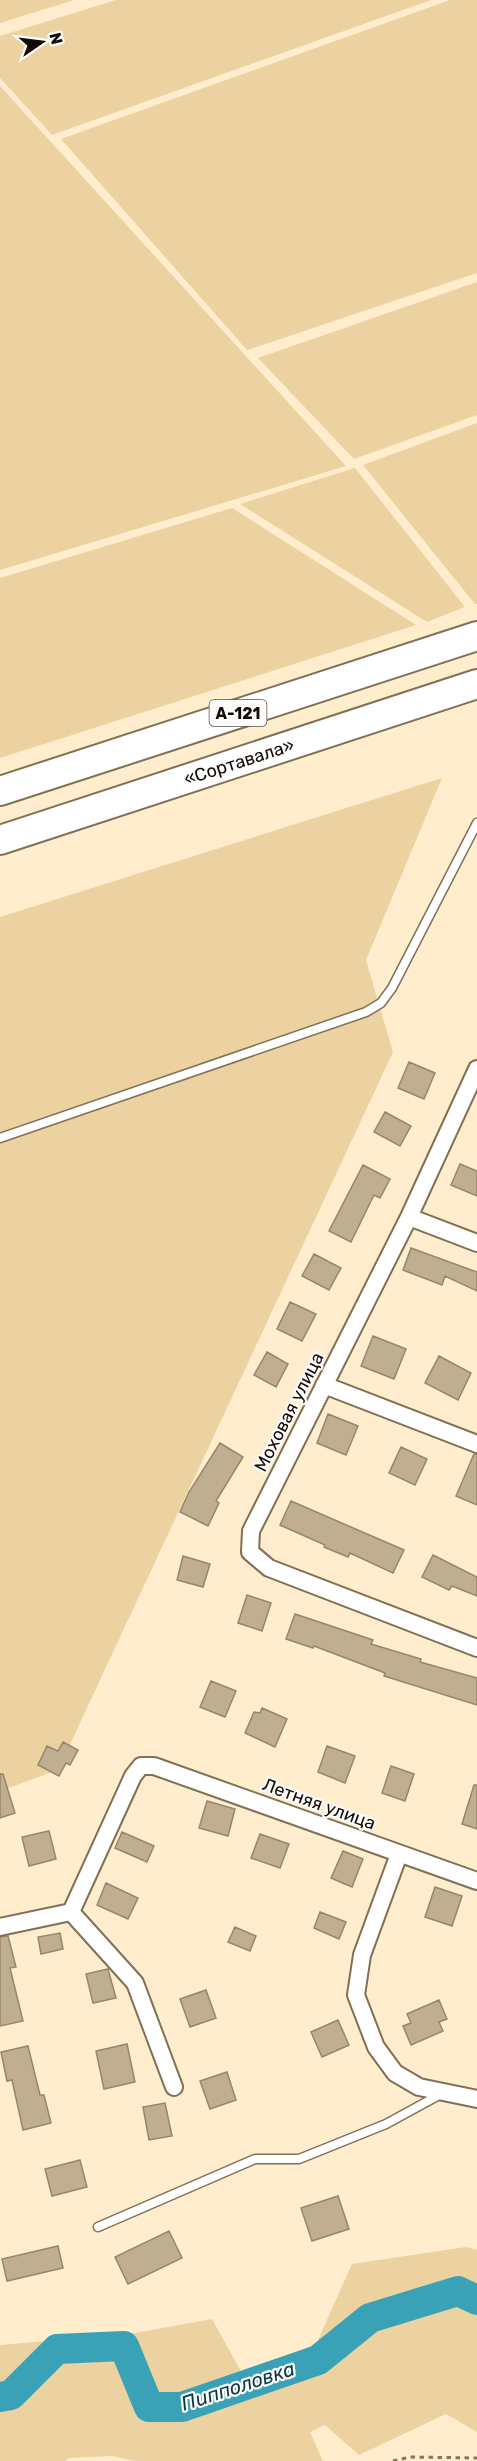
<svg xmlns="http://www.w3.org/2000/svg" width="477" height="2461" font-family="Rubik,sans-serif">
  <style>
    .green { fill: #ecd1a1 }
    .lines { fill: none; stroke-linecap: round; stroke-linejoin: round }
    .river { stroke: #3aa2b6; stroke-width: 30 }
    .building { fill: #bfae90; stroke: #97876a; stroke-width: 1.5 }
    .lane-casing { stroke: #807054; stroke-width: 11 }
    .street-casing { stroke: #807054; stroke-width: 20 }
    .highway-casing { stroke: #807054; stroke-width: 32 }
    .path { stroke: #817562; stroke-width: 3; stroke-dasharray: 4.5 4.5; stroke-linecap: butt }
    .lane { stroke: #fff; stroke-width: 8 }
    .street { stroke: #fff; stroke-width: 16 }
    .highway { stroke: #fff; stroke-width: 28 }
    .labels { text-anchor: middle; stroke-width: 4.5; stroke-linejoin: round; paint-order: stroke }
    .shield { fill: #fcfcfc; stroke: #58534d; stroke-width: 1.5 }
    .shield-label { font-size: 16px; font-weight: bold; fill: #110b02 }
    .street-label { font-size: 18px; fill: #110b02; stroke: #fcfcfc }
    .water-label { font-size: 20px; font-style: italic; fill: #093a43; stroke: #fcfcfc }
  </style>
  <rect width="100%" height="100%" fill="#ffedcd"/>
  <path class="green" d="M0,0H74L0,23Z
    M116,0H431L52,135L0,78V36Z
    M450,0H477V273L247,350L61,139Z
    M0,86L346,466L0,570Z
    M477,282V415L354,459L258,358Z
    M477,423V604H475L363,465Z
    M355,468L465,607L427,622L240,504Z
    M232,508L416,625L0,758V578Z
    M442,778L366,960L393,1052L58,1770L0,1791V917Z
    M466,2247L477,2250V2432L446,2414L359,2455L325,2425L310,2432L323,2461H135L112,2456L69,2458L65,2461H0V2345L130,2334L212,2319L242,2373L314,2349L352,2264Z"/>
  <g class="lines">
    <path class="river" d="M0,2397L11,2395L57,2349L124,2346L149,2407H182L318,2360L370,2318L458,2291L477,2300"/>
  </g>
  <path class="building" d="M409,1062L435,1073L424,1099L398,1088Z
    M385,1112L411,1126L400,1146L374,1132Z
    M460,1164L477,1171V1196L451,1185Z
    M363,1165L390,1179L380,1198L374,1195L351,1242L329,1231Z
    M411,1248L477,1272V1291L445,1276L442,1285L403,1270Z
    M314,1254L341,1268L329,1290L302,1276Z
    M290,1302L316,1314L302,1341L277,1329Z
    M373,1336L406,1349L394,1379L361,1366Z
    M267,1352L288,1364L276,1387L254,1375Z
    M439,1356L471,1373L458,1400L425,1383Z
    M328,1414L358,1426L346,1455L317,1443Z
    M220,1443L243,1457L216,1501L219,1503L208,1526L180,1512L189,1492Z
    M401,1447L427,1459L415,1485L389,1473Z
    M474,1454H477V1505L456,1496Z
    M291,1501L404,1550L393,1573L350,1553L348,1557L324,1547L325,1545L280,1525Z
    M433,1555L477,1577V1596L452,1586L449,1590L422,1577Z
    M183,1556L210,1564L203,1587L177,1580Z
    M247,1595L271,1603L262,1631L238,1623Z
    M295,1614L373,1640L371,1644L421,1659L420,1662L477,1678V1705L384,1676L385,1673L314,1646L313,1648L286,1639Z
    M211,1681L236,1691L225,1717L200,1707Z
    M262,1708L287,1719L275,1747L245,1733L254,1712L260,1713Z
    M63,1742L78,1750L70,1765L66,1763L59,1776L38,1765L47,1746L58,1751Z
    M327,1746L355,1756L345,1783L318,1772Z
    M391,1766L414,1774L405,1801L382,1793Z
    M0,1774H3L15,1813L0,1818Z
    M474,1785H477V1829L462,1824Z
    M207,1801L235,1809L228,1836L199,1828Z
    M49,1831L56,1859L29,1866L22,1837Z
    M122,1832L154,1846L147,1862L115,1848Z
    M260,1834L289,1844L280,1868L251,1858Z
    M343,1851L363,1859L352,1887L331,1878Z
    M106,1883L138,1898L128,1919L97,1905Z
    M435,1887L462,1896L452,1926L425,1917Z
    M320,1912L346,1922L339,1939L314,1928Z
    M235,1927L256,1936L250,1951L228,1942Z
    M60,1933L63,1949L41,1954L38,1937Z
    M8,1936L16,1967L10,1968L23,2021L0,2026V1937Z
    M108,1969L116,1998L93,2003L86,1974Z
    M206,1990L216,2018L190,2027L180,1999Z
    M439,2000L447,2019L439,2022L443,2031L411,2045L403,2026L411,2023L407,2014Z
    M338,2020L349,2045L322,2057L311,2032Z
    M127,2044L135,2082L104,2089L96,2051Z
    M28,2046L40,2095H44L51,2123L23,2130L12,2080L7,2081L1,2052Z
    M227,2072L236,2100L210,2109L200,2081Z
    M165,2103L172,2136L149,2140L143,2107Z
    M80,2160L87,2187L52,2196L45,2169Z
    M338,2196L349,2229L312,2241L301,2208Z
    M169,2231L182,2258L128,2284L115,2257Z
    M58,2246L63,2268L7,2281L2,2259Z"/>
  <g class="lines">
    <defs>
      <path id="lane" d="M0,1138L366,1012L381,1003L392,988L477,823
        M98,2227L255,2159H299L386,2124L441,2094"/>
      <path id="street" d="M477,1069L409,1217L251,1531L250,1552L269,1568L477,1648
        M409,1217L477,1243
        M324,1385L477,1444
        M399,1854L362,1955L356,1995L376,2047L395,2073L419,2087L477,2099
        M71,1912L135,1983L174,2087
        M0,1927L71,1912L133,1776L141,1766H154L477,1881"/>
      <path id="highway" d="M0,791L477,636
        M0,840L477,684"/>
    </defs>
    <use href="#lane" class="lane-casing"/>
    <use href="#street" class="street-casing"/>
    <use href="#highway" class="highway-casing"/>
    <path class="path" d="M393,2461L410,2457L477,2458"/>
    <use href="#lane" class="lane"/>
    <use href="#street" class="street"/>
    <use href="#highway" class="highway"/>
  </g>
  <g class="labels">
    <rect class="shield" x="209.5" y="700" width="57" height="26" rx="4.5"/>
    <g class="shield-label">
      <text x="238" y="719">А-121</text>
    </g>
    <g class="street-label">
      <text transform="translate(239 762) rotate(-18)" y="6">«Сортавала»</text>
      <text transform="translate(289 1412) rotate(-63)" y="6">Моховая улица</text>
      <text transform="translate(319 1804) rotate(20)" y="6">Летняя улица</text>
    </g>
    <g class="water-label">
      <text transform="translate(238 2386) rotate(-18)" y="7">Пипполовка</text>
    </g>
  </g>
  <g transform="translate(42 42) rotate(76)" stroke="#fcfcfc" stroke-width="4.5" paint-order="stroke">
  <path d="M0-4.5L10 22L0 15L-10 22Z" fill="#110b02"/>
  <text y="-9" font-size="16" font-weight="bold" text-anchor="middle" fill="#110b02">N</text>
  </g>
</svg>
